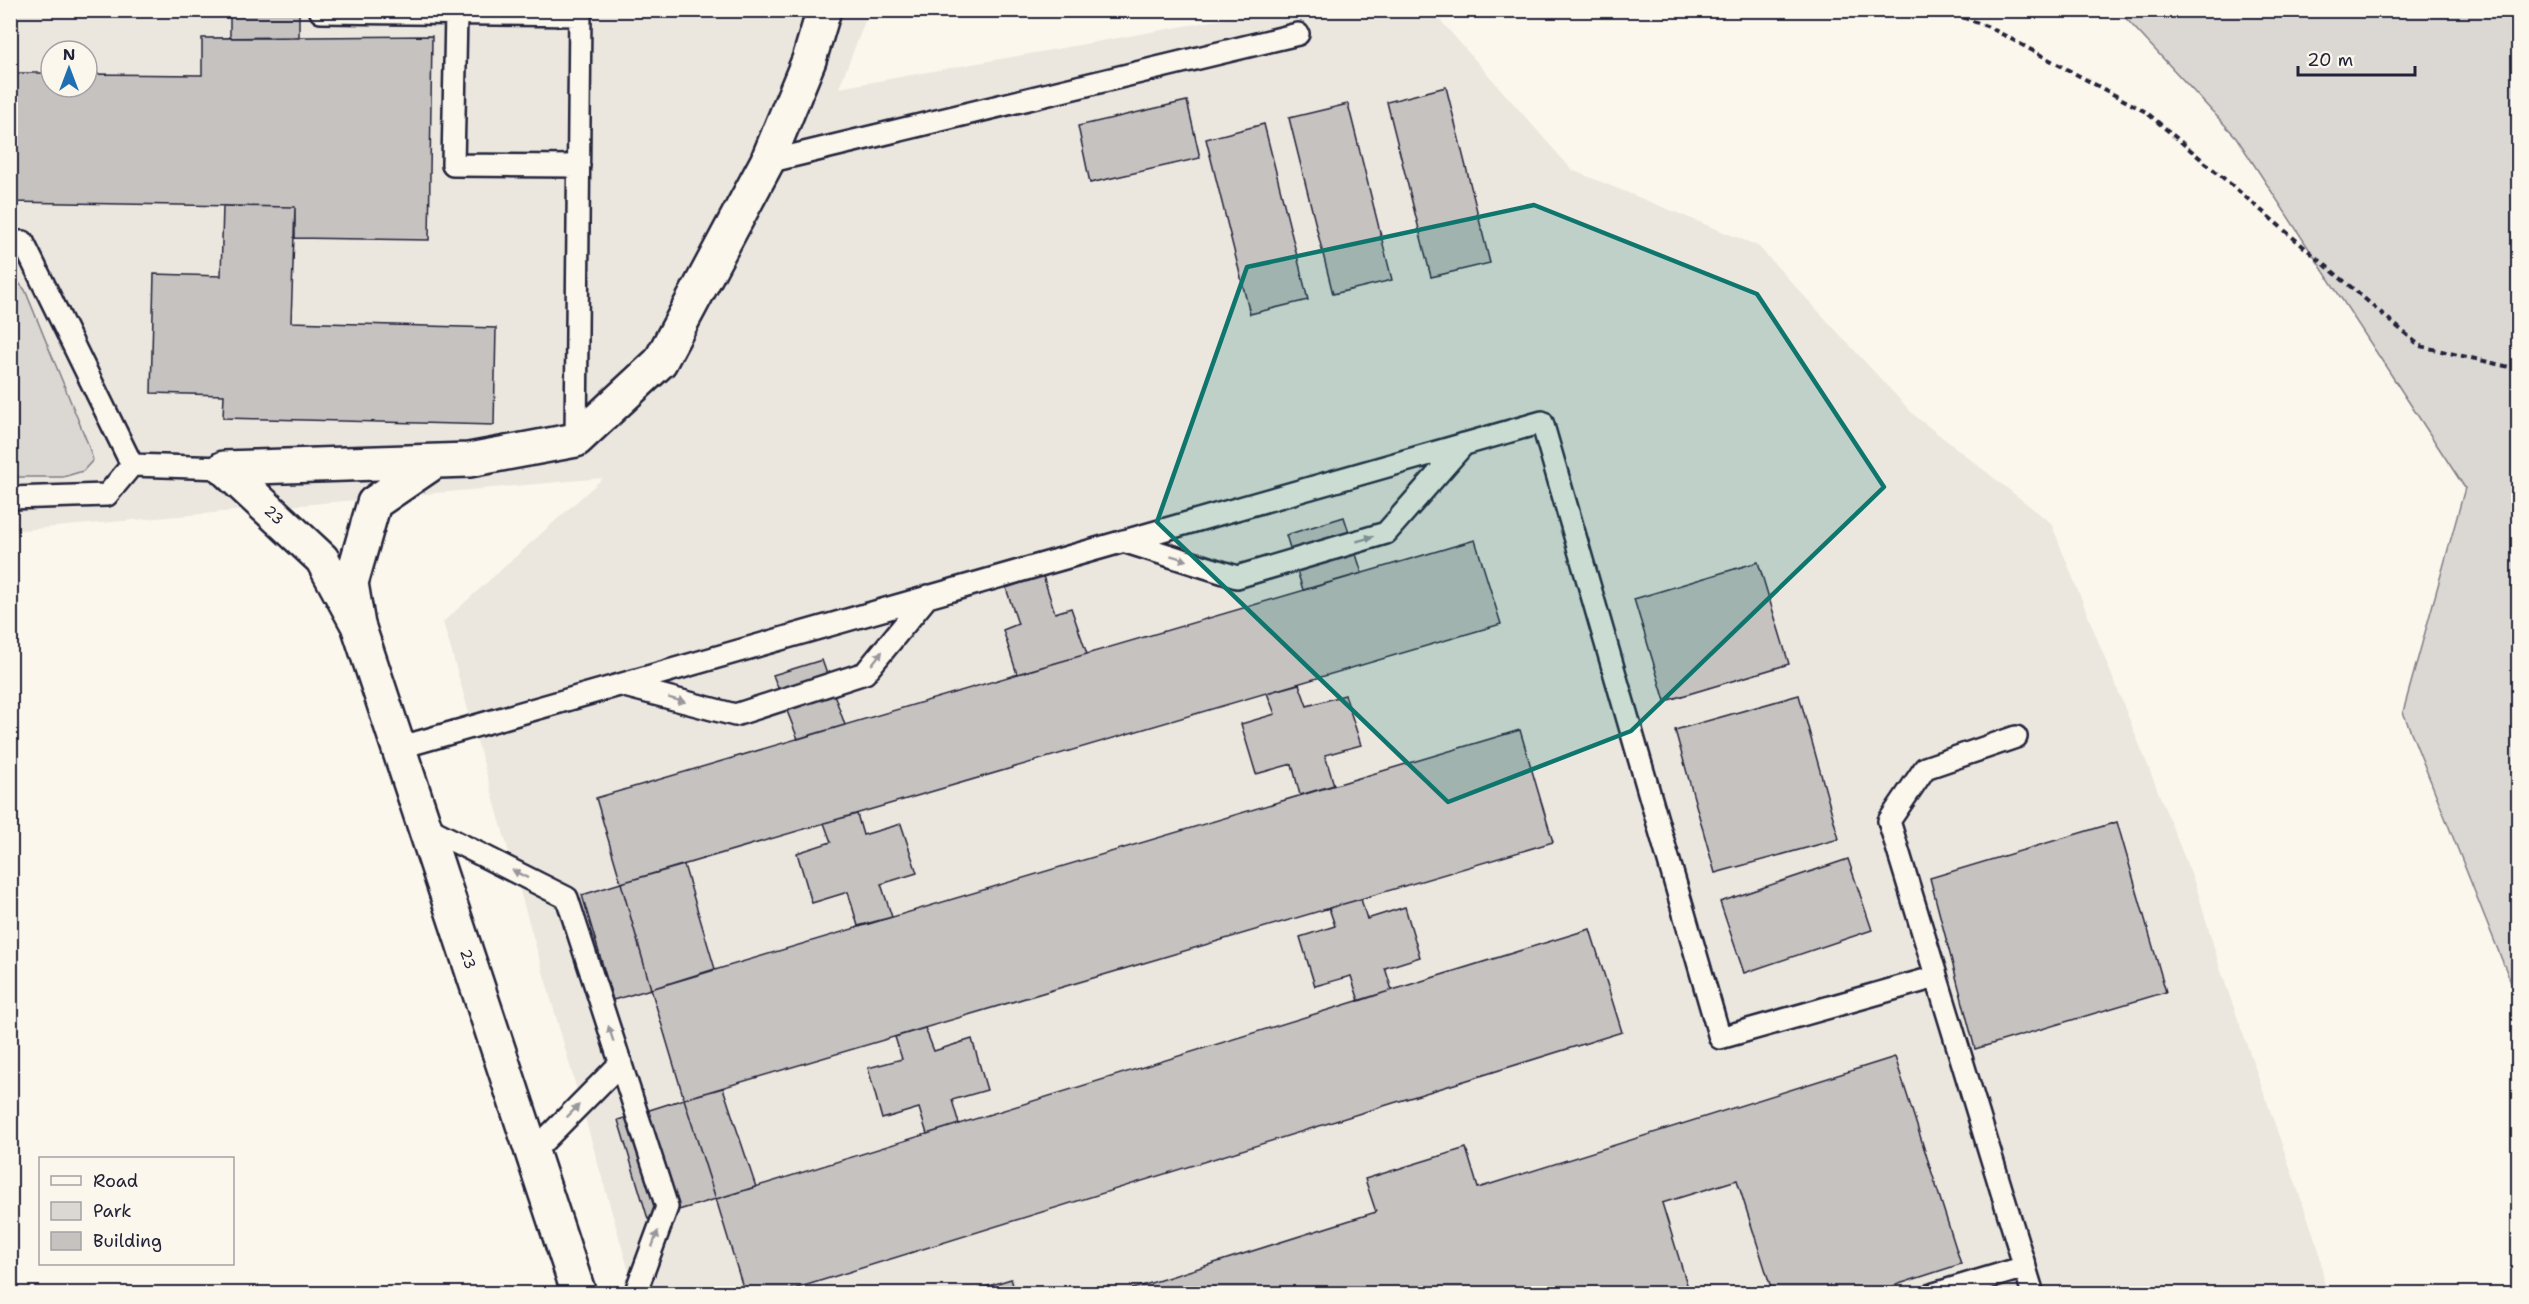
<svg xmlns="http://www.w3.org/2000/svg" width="2529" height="1304" font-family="'Shantell Sans',sans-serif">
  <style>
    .built { fill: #ebe7df; fill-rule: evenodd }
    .green { fill: #dbd8d3; stroke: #7e7d87; stroke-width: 1.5 }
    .building { fill: #c6c2c0; stroke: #22223b; stroke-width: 1.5 }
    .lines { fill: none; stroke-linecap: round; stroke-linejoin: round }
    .service-casing { stroke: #22223b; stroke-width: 26 }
    .minor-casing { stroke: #22223b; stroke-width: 38 }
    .path { stroke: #22223b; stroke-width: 4; stroke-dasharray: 6 4.5; stroke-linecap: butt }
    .service { stroke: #fbf7ec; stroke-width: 21 }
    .minor { stroke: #fbf7ec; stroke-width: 33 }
    .oneway { fill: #99979c }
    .marked { fill: #0f766e; fill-opacity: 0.2; stroke: #0f766e; stroke-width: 4.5; stroke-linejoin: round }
    .labels { text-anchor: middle; stroke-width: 4.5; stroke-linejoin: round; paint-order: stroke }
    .street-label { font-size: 15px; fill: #22223b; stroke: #fbf7ec }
  </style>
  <rect width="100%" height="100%" fill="#fbf7ec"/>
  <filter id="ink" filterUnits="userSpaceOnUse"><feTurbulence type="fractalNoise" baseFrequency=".0167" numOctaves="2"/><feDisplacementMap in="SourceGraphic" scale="12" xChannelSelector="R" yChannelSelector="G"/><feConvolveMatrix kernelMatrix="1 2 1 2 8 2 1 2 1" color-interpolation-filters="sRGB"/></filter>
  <g filter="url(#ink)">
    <path class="built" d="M11,11H869L839,88L1268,11H1432L1572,170L1758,246L1914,415L2051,523L2197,889L2220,968L2319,1250L2326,1293H635L443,622L603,478L11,531ZM51,51H87V87H51Z"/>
    <path class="green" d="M2119,11H2518V1000L2403,712L2465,488L2236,137Z
      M10,273L25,290L88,444L93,460L83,471L63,477H11Z"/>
    <path class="building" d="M230,10H299V38H230Z
      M432,36L429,240L295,238V207L10,202V73H51V87H87V74L202,75V38Z
      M1446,87L1490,263L1431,277L1387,102Z
      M1187,101L1200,158L1090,183L1078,126Z
      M1348,104L1392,280L1333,294L1289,118Z
      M1264,124L1308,300L1250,314L1206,139Z
      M223,206L295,207L291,322L496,328L494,425L223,418L224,395L151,393L154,274L221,276Z
      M1344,517L1362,573L1303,590L1286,535Z
      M1475,540L1501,624L621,883L596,798Z
      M1758,562L1789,664L1665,701L1634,599Z
      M1043,576L1055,613L1071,608L1087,654L1017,674L1003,630L1018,624L1006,588Z
      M822,660L845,725L798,739L773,675Z
      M1299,684L1307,706L1345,695L1361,745L1325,755L1334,785L1300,795L1292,764L1256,774L1241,724L1275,714L1267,693Z
      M1799,695L1839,839L1715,873L1675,730Z
      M1520,730L1553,842L684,1099L651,989Z
      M857,814L863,835L901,824L917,873L881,884L892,917L858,926L848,892L812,903L797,853L831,842L824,823Z
      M2117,822L2166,992L1975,1049L1930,878Z
      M1848,859L1872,930L1744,973L1720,902Z
      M684,865L715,969L651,989L621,883Z
      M621,883L651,989L613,1000L582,895Z
      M1361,899L1367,919L1405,907L1420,957L1385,968L1392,990L1359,1001L1351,976L1315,986L1300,937L1335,926L1329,908Z
      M1590,929L1622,1032L778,1294H745L716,1199Z
      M925,1028L934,1051L972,1039L987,1090L952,1100L959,1124L927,1134L919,1108L882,1119L868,1068L902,1059L895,1037Z
      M1895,1057L1961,1264L1868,1294H1773L1737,1180L1662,1203L1690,1294H1116L1376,1212L1365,1179L1466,1148L1478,1188Z
      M723,1088L756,1187L716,1199L684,1099Z
      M684,1099L716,1199L648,1219L618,1120Z
      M1011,1279L1016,1294H963Z"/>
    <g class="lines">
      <defs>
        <path id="service" d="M321,12L580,15
          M456,13L453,165L579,166
          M767,162L1298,34
          M10,242H23L132,465
          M576,440L580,10
          M132,465L224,468
          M10,498L107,495L132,465
          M1123,541L1237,577L1386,533L1464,444
          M621,685L735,715L865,673L928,596
          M2016,737L1925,768L1889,821L2033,1294
          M398,748L1542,422L1720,1038L1936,977
          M424,826L567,898L667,1207L635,1294
          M532,1153L621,1063
          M1934,1294L2025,1267"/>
        <path id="minor" d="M224,468L469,460L576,440L660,362L767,162L809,60L824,10
          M224,468L322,559L358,625L351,583L374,503L434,462
          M358,625L579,1294"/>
      </defs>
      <use href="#service" class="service-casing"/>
      <use href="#minor" class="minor-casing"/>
      <path class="path" d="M1943,10L1989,27L2146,112L2420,346L2518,369"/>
      <use href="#service" class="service"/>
      <use href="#minor" class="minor"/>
    </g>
    <defs><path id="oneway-solid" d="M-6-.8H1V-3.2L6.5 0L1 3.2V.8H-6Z" transform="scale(1.5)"/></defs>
    <g class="oneway">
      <use href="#oneway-solid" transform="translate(1365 539) rotate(-16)"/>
      <use href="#oneway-solid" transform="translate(1179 558) rotate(17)"/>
      <use href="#oneway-solid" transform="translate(877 658) rotate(-51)"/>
      <use href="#oneway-solid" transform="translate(677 700) rotate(15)"/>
      <use href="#oneway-solid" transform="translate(520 874) rotate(-153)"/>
      <use href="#oneway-solid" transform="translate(611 1034) rotate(-108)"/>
      <use href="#oneway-solid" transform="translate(573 1111) rotate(-45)"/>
      <use href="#oneway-solid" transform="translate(655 1239) rotate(-70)"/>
    </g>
  </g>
  <path class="marked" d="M1534,205L1757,294L1884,487L1631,731L1448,802L1157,522L1247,267Z"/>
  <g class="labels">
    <g class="street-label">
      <text transform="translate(274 515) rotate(43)" y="5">23</text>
      <text transform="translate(468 959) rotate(72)" y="5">23</text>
    </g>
  </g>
  <rect width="2529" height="1304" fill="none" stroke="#fbf7ec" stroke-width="36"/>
  <rect x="18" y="18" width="2493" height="1268" fill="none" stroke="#22223b" stroke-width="2" filter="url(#ink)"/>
  <rect x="39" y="1157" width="195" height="108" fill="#fbf7ec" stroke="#a4a2a5" stroke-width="1.5"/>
  <rect x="51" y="1176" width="30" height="9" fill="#fbf7ec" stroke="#a4a2a5" stroke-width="1.5"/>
  <text x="93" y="1187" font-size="18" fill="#22223b">Road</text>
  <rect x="51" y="1202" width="30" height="18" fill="#dbd8d3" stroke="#a4a2a5" stroke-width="1.5"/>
  <text x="93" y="1217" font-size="18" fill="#22223b">Park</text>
  <rect x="51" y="1232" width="30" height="18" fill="#c6c2c0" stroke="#a4a2a5" stroke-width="1.5"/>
  <text x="93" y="1247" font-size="18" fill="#22223b">Building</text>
  <g transform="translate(69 69)"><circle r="28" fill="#fbf7ec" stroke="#a4a2a5" stroke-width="1.5"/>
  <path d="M0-4.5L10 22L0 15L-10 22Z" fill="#1f6fb2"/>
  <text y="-9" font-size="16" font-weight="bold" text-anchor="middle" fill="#22223b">N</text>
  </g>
  <path d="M2298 66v9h117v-9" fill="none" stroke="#22223b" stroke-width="3"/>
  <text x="2307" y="66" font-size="18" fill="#22223b" stroke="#fbf7ec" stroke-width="4.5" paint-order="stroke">20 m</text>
</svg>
